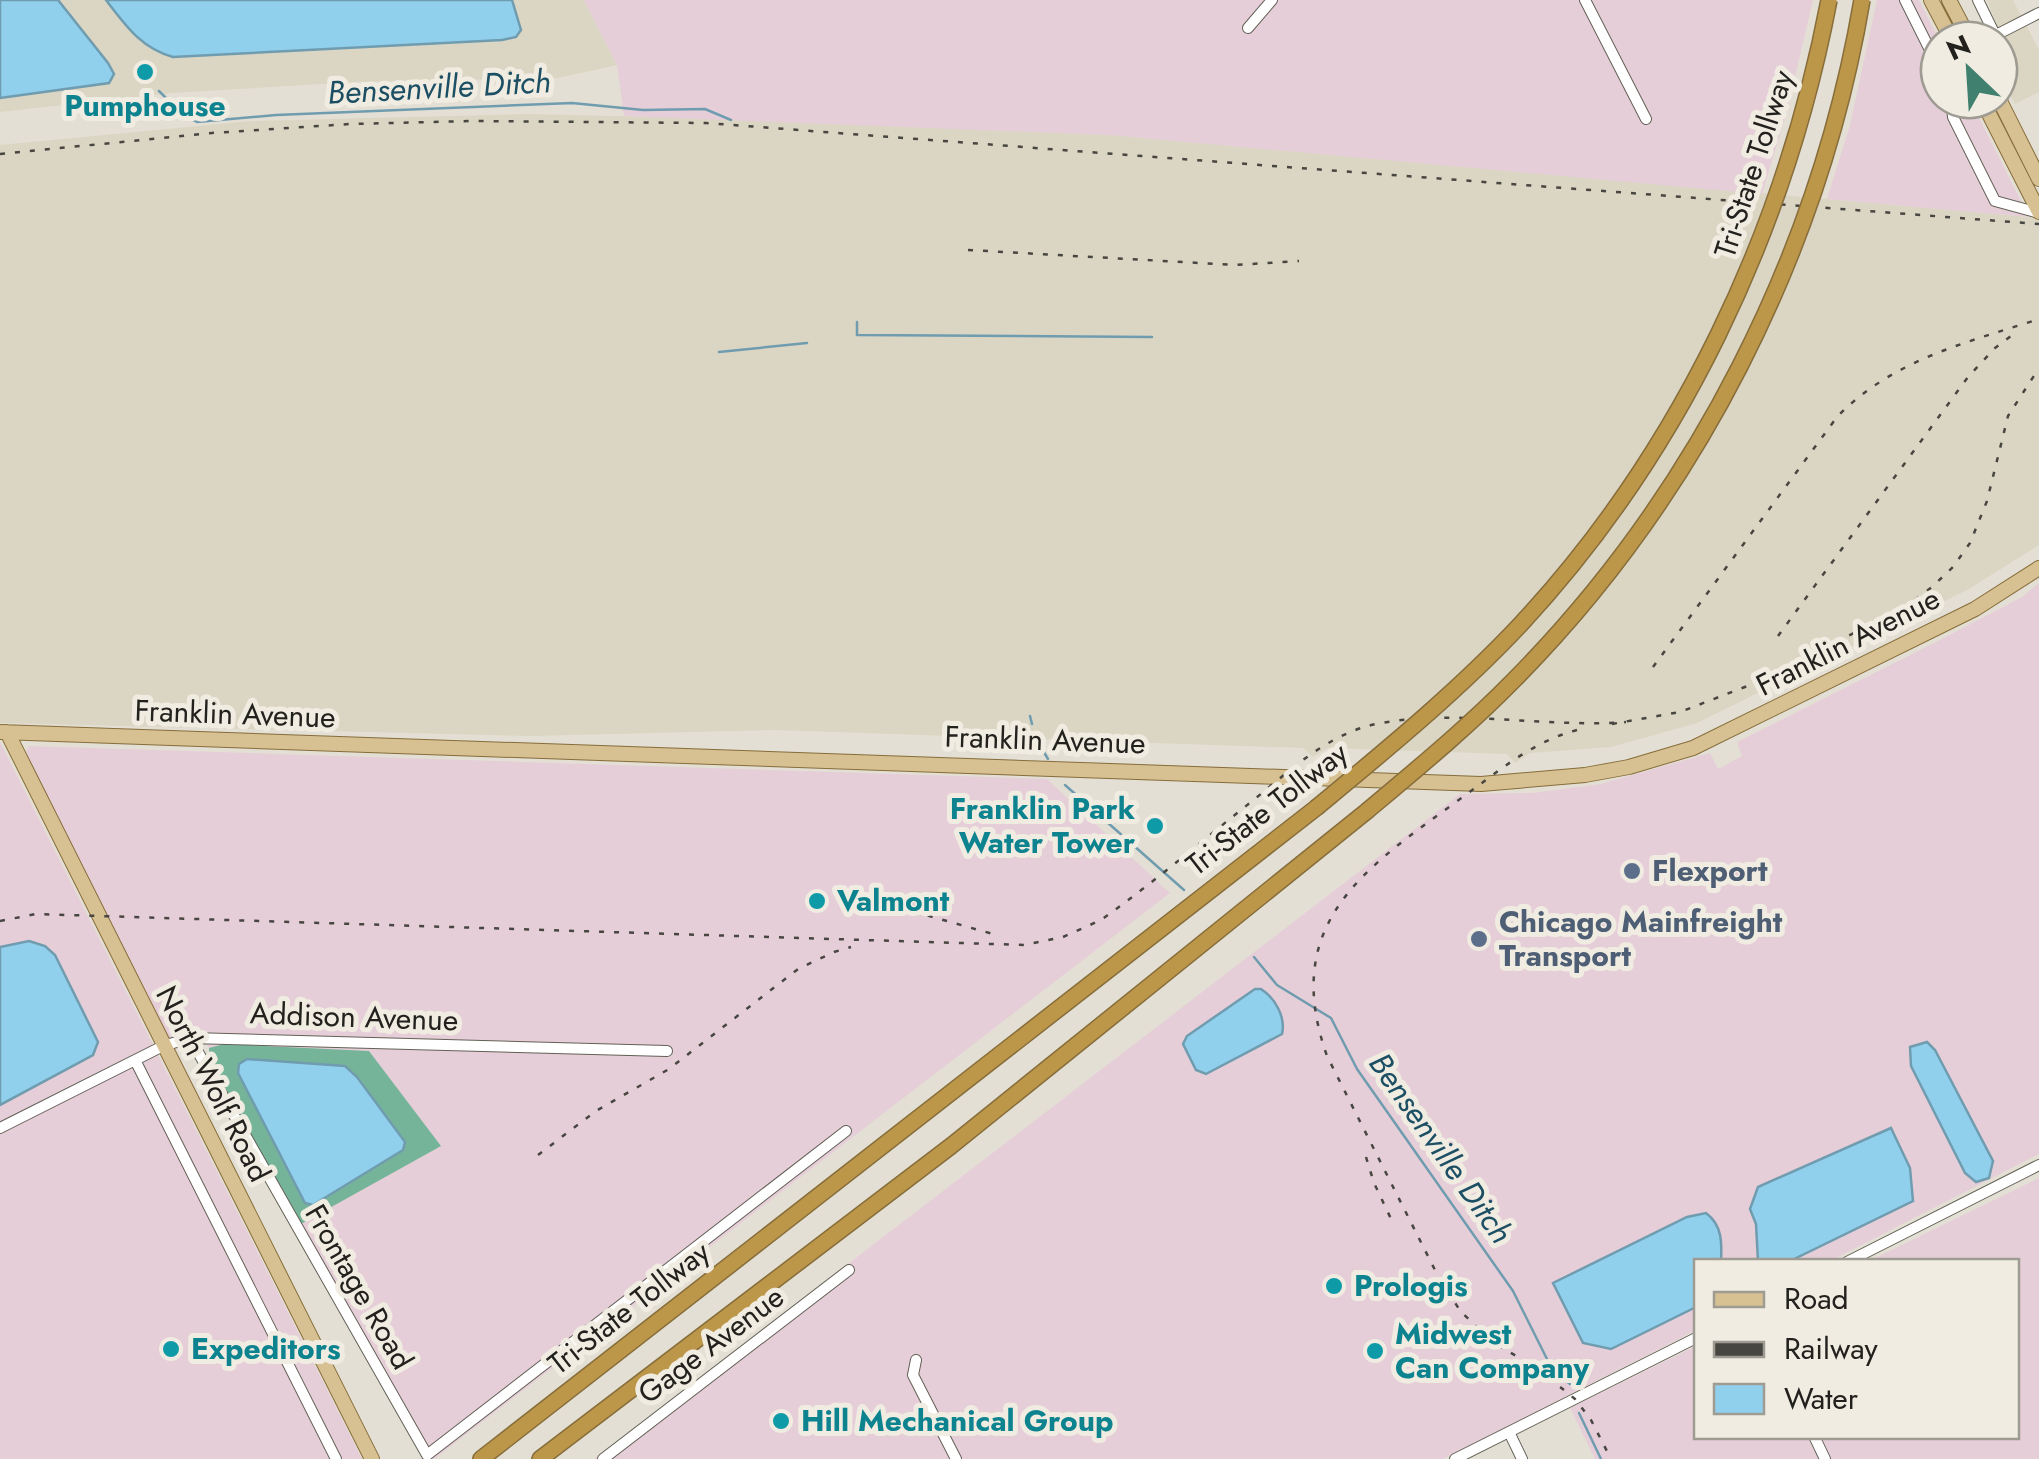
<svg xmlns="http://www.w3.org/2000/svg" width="2039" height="1459" font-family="Jost,sans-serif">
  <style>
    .built { fill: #dbd5c3 }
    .industrial { fill: #e6ced9 }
    .forest { fill: #76b499 }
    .water { fill: #91d0ed; stroke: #709caf; stroke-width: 2.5 }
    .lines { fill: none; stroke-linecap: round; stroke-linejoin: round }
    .stream { stroke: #709caf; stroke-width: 2.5 }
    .minor-casing { stroke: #636056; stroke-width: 12 }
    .major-casing { stroke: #866d3a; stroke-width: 16 }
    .highway-casing { stroke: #866d3a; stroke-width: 18 }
    .minor { stroke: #fff; stroke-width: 10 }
    .major { stroke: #d7c092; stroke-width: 14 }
    .highway { stroke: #bc9649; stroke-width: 15 }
    .rail { stroke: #484641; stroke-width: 2.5; stroke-dasharray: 5 10; stroke-linecap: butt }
    .highway-bridge-casing { stroke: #866d3a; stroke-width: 18; stroke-linecap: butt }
    .highway-bridge { stroke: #bc9649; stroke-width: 15 }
    .culture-dot { fill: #0f9aa8; stroke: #f0ece1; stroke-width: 4 }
    .service-dot { fill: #5c6f8a; stroke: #f0ece1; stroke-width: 4 }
    .labels { text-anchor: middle; stroke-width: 10; stroke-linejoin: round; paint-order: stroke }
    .culture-label { font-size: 30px; font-weight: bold; fill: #0d838f; stroke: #f0ece1; text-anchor: start }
    .street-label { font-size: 30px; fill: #22211d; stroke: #f0ece1 }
    .service-label { font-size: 30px; font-weight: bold; fill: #4e5e75; stroke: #f0ece1; text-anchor: start }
    .water-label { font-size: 32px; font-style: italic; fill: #1d4f64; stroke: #f0ece1 }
  </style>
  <rect width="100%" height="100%" fill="#e3dfd4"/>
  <path class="built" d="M0,0H584L617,65L558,78L356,82L172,93L0,112Z
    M1987,0H2013L2039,50V92L2015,104L2000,75L2004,43Z
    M529,114L742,119L1110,135L2039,218V545L1967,590L1697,723L1611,747L1530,753L1515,763L1507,754L1328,748L1313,757L1303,748L776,730L532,736L0,723V145L251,121Z"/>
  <path class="industrial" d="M584,0H1813L1786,115L1762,194L1110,135L624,116L617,65Z
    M1877,0H1919L1939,40V100H1970L2029,217L1827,199L1850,125Z
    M2039,583V1154L1830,1261L1696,1262V1330L1443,1459H594L1460,794L1533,793L1601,784L1710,753L1718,769L1742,756L1737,742L1942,639L2022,597Z
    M0,742L362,1459H0Z
    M29,746L1047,779L1170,893L434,1459H425L210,1066L209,1048L198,1033L165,1041L25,753Z
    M2039,1178V1459H1595L1570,1408L1696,1346V1436H2016V1262L1869,1261Z"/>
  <path class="forest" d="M224,1044L369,1051L441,1146L299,1225L210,1066L209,1048Z"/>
  <path class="water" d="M0,0H58L108,63L114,74L109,83L0,98Z
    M106,0H512L521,30L516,37L502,40L173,57C141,48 126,26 106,0Z
    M29,941L45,946L55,955L98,1042L93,1055L0,1105V947Z
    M1255,989H1261C1275,998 1286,1017 1282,1034L1206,1074L1196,1070L1183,1044L1187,1036Z
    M1927,1042L1935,1050L1993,1161L1989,1178L1976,1182L1965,1173L1911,1066L1910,1047Z
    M247,1059L345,1066L357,1077L405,1142L403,1150L313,1205L305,1203L238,1073L239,1064Z
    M1891,1128L1910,1168L1913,1201L1790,1261H1758L1756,1224L1750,1209L1758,1187Z
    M1706,1213C1722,1225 1722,1242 1721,1261L1696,1262V1307L1611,1349L1583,1343L1553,1283L1687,1217Z"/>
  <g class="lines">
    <path class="stream" d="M159,91L183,115L197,122L276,115L572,103L643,110L705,109L731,120
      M857,322V335L1152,337
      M719,352L807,343
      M1030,716L1032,724
      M1038,742L1048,759
      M1065,785L1184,890
      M1254,957L1277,985L1331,1018L1357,1069L1513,1291L1553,1371L1570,1384
      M1579,1413L1601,1459"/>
    <defs>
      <path id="minor" d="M1585,0L1646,119
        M1905,0L1939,68
        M1978,0L1997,39
        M1248,28L1272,0
        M1996,35L2039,13
        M1999,47V68
        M1951,100L1953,117L1995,201L2039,213
        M190,1038L427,1455L846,1131
        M135,1060L336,1459
        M0,1128L163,1046L190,1038L667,1051
        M1847,1262L2039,1165
        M916,1360L913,1375L956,1459
        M1509,1432L1522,1459
        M1814,1436L1825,1459
        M603,1459L849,1270
        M1455,1459L1696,1338"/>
      <path id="major" d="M1931,0L1952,40
        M1949,0L1970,40
        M1999,99L2039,179
        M1982,100L2039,212
        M0,732L1481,784L1585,775L1629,767L1693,748L1975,609L2039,568
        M7,732L372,1459"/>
      <path id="highway" d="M481,1459L1316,808
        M540,1459L951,1146L1367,811"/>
    </defs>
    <use href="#minor" class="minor-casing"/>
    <use href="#major" class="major-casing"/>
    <use href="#highway" class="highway-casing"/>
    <use href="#minor" class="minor"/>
    <use href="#major" class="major"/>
    <use href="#highway" class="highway"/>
    <path class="rail" d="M0,154L212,133L350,124L473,121L706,123L2039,224
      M968,250L1235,265L1299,261
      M1778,636L1968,377L1995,348L2015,333
      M1653,667L1837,417C1892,360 1965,343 2039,319
      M1612,724L1680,712L1750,685L1904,608L1932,587L1953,567L1970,543L1987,501L2008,416L2039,368
      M1577,730C1531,742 1498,772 1460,799C1364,869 1280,923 1327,1056L1439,1278L1461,1312L1496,1344L1538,1369L1575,1399L1591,1420L1611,1459
      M883,913L922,914L1000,936
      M0,921L36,914L1024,945L1063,937L1101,920C1153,883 1202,841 1251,802C1291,770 1329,732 1381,723C1461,709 1545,728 1626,722
      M538,1155L596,1111L669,1069L798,969L834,952L851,947
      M1366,1157L1374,1183L1393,1223"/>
    <defs>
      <path id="highway-bridge" d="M1316,808C1386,750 1457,692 1520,625C1681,452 1785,231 1829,0
        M1367,811C1417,769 1468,727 1514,680C1695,497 1819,254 1862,0"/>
    </defs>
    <use href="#highway-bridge" class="highway-bridge-casing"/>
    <use href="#highway-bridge" class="highway-bridge"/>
  </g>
  <g class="culture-dot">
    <circle cx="145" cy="72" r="10"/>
    <circle cx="1155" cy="826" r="10"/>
    <circle cx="817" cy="901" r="10"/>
    <circle cx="1334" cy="1286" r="10"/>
    <circle cx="171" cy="1349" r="10"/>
    <circle cx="1375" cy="1351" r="10"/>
    <circle cx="781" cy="1421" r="10"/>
  </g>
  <g class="service-dot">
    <circle cx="1632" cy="871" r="10"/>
    <circle cx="1479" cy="939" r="10"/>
  </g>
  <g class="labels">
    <g class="culture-label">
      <text x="145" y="116" text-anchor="middle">Pumphouse</text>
      <text x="1135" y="819" text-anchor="end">Franklin Park<tspan x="1135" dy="34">Water Tower</tspan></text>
      <text x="837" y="911">Valmont</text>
      <text x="1354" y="1296">Prologis</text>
      <text x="1395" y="1344">Midwest<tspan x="1395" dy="34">Can Company</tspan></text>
      <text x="191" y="1359">Expeditors</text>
      <text x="801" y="1431">Hill Mechanical Group</text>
    </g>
    <g class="street-label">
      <text transform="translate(1754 164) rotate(-72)" y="10">Tri-State Tollway</text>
      <text transform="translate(1848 642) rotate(-27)" y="10">Franklin Avenue</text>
      <text transform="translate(235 714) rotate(2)" y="10">Franklin Avenue</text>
      <text transform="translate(1045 740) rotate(2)" y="10">Franklin Avenue</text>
      <text transform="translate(1267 809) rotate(-38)" y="10">Tri-State Tollway</text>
      <text transform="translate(354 1017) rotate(2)" y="10">Addison Avenue</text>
      <text transform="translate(213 1084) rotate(63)" y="10">North Wolf Road</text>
      <text transform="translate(359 1287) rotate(60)" y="10">Frontage Road</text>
      <text transform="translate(629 1308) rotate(-38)" y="10">Tri-State Tollway</text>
      <text transform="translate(711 1345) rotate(-37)" y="10">Gage Avenue</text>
    </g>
    <g class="service-label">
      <text x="1652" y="881">Flexport</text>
      <text x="1499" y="932">Chicago Mainfreight<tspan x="1499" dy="34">Transport</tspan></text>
    </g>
    <g class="water-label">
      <text transform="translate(439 87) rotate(-3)" y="11">Bensenville Ditch</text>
      <text transform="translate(1441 1148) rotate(55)" y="11">Bensenville Ditch</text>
    </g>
  </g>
  <rect x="1694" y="1259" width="325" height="180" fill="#f0ece1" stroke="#9e9b93" stroke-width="2.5"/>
  <rect x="1714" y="1292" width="50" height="15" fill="#d7c092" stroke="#9e9b93" stroke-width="2.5"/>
  <text x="1784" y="1309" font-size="30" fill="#22211d">Road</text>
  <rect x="1714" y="1342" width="50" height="15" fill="#484641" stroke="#9e9b93" stroke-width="2.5"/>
  <text x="1784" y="1359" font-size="30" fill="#22211d">Railway</text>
  <rect x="1714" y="1384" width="50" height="30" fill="#91d0ed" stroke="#9e9b93" stroke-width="2.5"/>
  <text x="1784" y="1409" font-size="30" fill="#22211d">Water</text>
  <g transform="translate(1969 70) rotate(335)"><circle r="48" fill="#f0ece1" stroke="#9e9b93" stroke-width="2.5"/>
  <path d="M0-8L18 38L0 25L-18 38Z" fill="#40806e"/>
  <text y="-15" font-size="28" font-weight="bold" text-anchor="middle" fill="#22211d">N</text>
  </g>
</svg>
